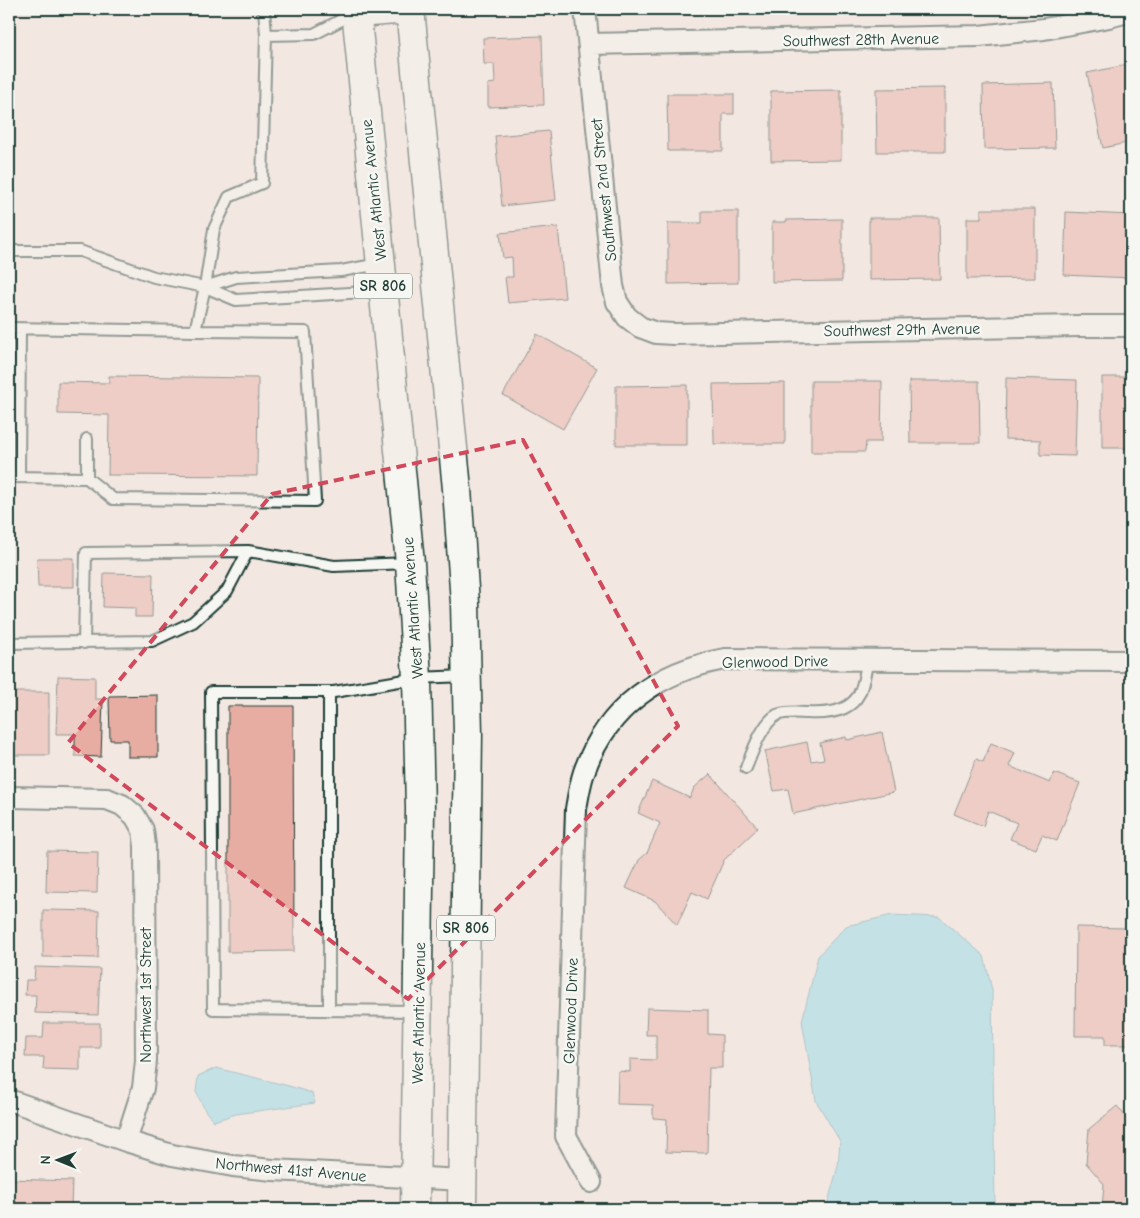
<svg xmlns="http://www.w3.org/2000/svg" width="1140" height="1218" font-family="'Comic Neue',sans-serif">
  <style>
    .water { fill: #8cdaeb; stroke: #609ba2 }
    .building { fill: #e7ada3; stroke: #1f3d34 }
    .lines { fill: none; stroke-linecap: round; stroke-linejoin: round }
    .service-casing { stroke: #1f3d34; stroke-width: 14 }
    .minor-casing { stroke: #1f3d34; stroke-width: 24 }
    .primary-casing { stroke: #1f3d34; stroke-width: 31 }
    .service { stroke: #f6f6f2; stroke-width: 10 }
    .minor { stroke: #f6f6f2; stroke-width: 20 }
    .primary { stroke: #f6f6f2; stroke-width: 28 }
    .marked { fill: none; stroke: #d1495b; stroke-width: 4; stroke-dasharray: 10 6; stroke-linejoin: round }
    .labels { text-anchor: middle; stroke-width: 5; stroke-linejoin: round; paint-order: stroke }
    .shield { fill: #f6f6f2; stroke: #60746d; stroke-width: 1 }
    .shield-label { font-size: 15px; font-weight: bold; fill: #1f3d34 }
    .street-label { font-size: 16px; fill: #1f3d34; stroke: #f6f6f2 }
  </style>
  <rect width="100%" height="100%" fill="#f3e7e2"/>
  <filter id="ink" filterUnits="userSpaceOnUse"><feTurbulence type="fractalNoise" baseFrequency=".02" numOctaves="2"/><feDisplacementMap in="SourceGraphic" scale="10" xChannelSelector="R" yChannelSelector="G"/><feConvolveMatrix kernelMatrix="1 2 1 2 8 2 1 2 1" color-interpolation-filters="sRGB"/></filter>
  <g filter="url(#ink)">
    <path class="water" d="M892,915L939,917L984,956L992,990L995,1209H826L838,1166L840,1141L816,1101L802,1021L818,956L846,926Z
      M216,1068L289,1086L312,1093L315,1103L236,1114L214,1121L206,1112L196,1092L198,1076Z"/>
    <path class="building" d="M482,9H525L483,14Z
      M542,36L544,105L488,107V84L495,83L494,64H484L483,38Z
      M1131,64V142L1103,148L1087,73Z
      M1053,83L1055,148L984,149L983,85Z
      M945,88V152H877L876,89Z
      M841,90V160L771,161V91Z
      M667,94H734V114H723V151H668Z
      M549,131L556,200L502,206L495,136Z
      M981,209H1035V278L967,279V218H981Z
      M702,211H738V283L668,284V223H702Z
      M1066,212L1131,215V278L1064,275Z
      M869,218H939L940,279L869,280Z
      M842,219V281L772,282V222H786V220Z
      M558,227L565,298L508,303L505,277H513L512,257L503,258L500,233Z
      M537,334L597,368L563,429L503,395Z
      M109,376L258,378L257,476L108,475L109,415L58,414V382L109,383Z
      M1102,377H1131V448H1102Z
      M1006,378L1077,380L1075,456L1040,455V440L1005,439Z
      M811,381H882L881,442H866L865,452H811Z
      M909,381H979L980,443H910Z
      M785,383V444H714L713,384Z
      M687,385V445H616V386Z
      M37,558H74V587H38Z
      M104,573L153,574L152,617H135V608L103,607Z
      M58,676L95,677V699H103L101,757L75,756V734H56Z
      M9,692H49V755H9Z
      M158,695V757H128V740H110L109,696Z
      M228,706H293L294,951L228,952Z
      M882,732L894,792L793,814L788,789L774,791L765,751L807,742L811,761L824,759L820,743L846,737L847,740Z
      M991,743L1015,753L1009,766L1050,783L1054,773L1080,783L1057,841L1042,835L1036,849L1010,839L1017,823L988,811L983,826L954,814L976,759L983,762Z
      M710,774L758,828L724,860L707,899L692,892L677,925L655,901L626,888L639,860L647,853L660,823L638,813L652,781L690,798L694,788Z
      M47,851L98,852L97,893L46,892Z
      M43,910L99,911L98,958L43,957Z
      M1076,927L1129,928L1128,934H1131V989H1129V1008H1131V1045H1105V1036H1075Z
      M35,967L100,969L98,1015L35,1013L36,995H25L26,980H34Z
      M647,1008L708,1010V1034L722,1035V1068H709L707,1153L666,1152L667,1119L653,1118V1105L617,1104L618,1071L630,1072V1059L656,1060V1035H646Z
      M44,1023H100V1048H80V1070L43,1069L44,1057H25L26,1038H43Z
      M1117,1106L1131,1123V1209H1102L1104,1184L1086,1163L1089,1129Z
      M9,1179L72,1181L71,1209H9Z"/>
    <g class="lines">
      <defs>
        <path id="service" d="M334,9L355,13
          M266,35L314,34L355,13
          M9,251H80L154,277L205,287L236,300L382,291
          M205,287L236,277L341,271L379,264
          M9,328L195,331L205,287L214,229L229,197L262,183L266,35L264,9
          M9,477L87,478V439
          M19,477L20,329
          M87,478L113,499L315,501L305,332L195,331
          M9,643L152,641L193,622L227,591L248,551
          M84,643L86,553L248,551L334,566L409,563
          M746,768C752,753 762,723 777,715C787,711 798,713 808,713C826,714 850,712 859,694C864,684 865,671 868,660
          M329,1010V692
          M416,1011L213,1009L211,692H334L417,678L466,676"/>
        <path id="minor" d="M585,9L613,286L617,302L627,317L640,327L656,333L673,334L1079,326H1131
          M589,44L979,36L1044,29L1109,17L1131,11
          M9,797L107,799L122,805L135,816L143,830L145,846L146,1061L143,1088L126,1141
          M9,1100L126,1141L172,1155L233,1166L273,1170L463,1180
          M591,1182L566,1136L576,809C578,797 580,784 584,772C607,707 659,671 725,659L1131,661"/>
        <path id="primary" d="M356,9L410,563L417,678L420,809L415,1209
          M410,9L457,489L465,603L468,734L462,1209
          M356,13L410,9"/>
      </defs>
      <use href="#service" class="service-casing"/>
      <use href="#minor" class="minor-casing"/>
      <use href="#primary" class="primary-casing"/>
      <use href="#service" class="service"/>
      <use href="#minor" class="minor"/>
      <use href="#primary" class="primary"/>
    </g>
  </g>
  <path d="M0 0H1140V1218H0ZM523,440L678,726L408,999L68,743L272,494Z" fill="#f3e7e2" fill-opacity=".55" fill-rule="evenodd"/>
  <path class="marked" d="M523,440L678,726L408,999L68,743L272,494Z"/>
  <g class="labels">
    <g class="shield">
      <rect x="354" y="273.5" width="58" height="25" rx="4"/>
      <rect x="437" y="915.5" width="58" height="25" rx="4"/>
    </g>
    <g class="shield-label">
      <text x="383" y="291">SR 806</text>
      <text x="466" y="933">SR 806</text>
    </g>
    <g class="street-label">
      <text transform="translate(861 39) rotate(-1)" y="6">Southwest 28th Avenue</text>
      <text transform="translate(373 190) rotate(-96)" y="6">West Atlantic Avenue</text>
      <text transform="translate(603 190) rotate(-96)" y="6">Southwest 2nd Street</text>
      <text transform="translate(902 329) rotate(-1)" y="6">Southwest 29th Avenue</text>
      <text transform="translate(412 608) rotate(-94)" y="6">West Atlantic Avenue</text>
      <text transform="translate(775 661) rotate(-1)" y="6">Glenwood Drive</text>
      <text transform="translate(145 995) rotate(-90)" y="6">Northwest 1st Street</text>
      <text transform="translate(570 1011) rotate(-88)" y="6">Glenwood Drive</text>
      <text transform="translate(418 1013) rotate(-89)" y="6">West Atlantic Avenue</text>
      <text transform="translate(291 1169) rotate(5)" y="6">Northwest 41st Avenue</text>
    </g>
  </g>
  <rect width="1140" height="1218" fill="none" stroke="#f6f6f2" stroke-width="30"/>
  <rect x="15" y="15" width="1110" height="1188" fill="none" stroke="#1f3d34" stroke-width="2" filter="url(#ink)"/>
  <g transform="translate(58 1160) rotate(271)" stroke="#f6f6f2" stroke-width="4" paint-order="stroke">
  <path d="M0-4L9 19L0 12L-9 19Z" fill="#1f3d34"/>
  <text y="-8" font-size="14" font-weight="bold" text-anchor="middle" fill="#1f3d34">N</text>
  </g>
</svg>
